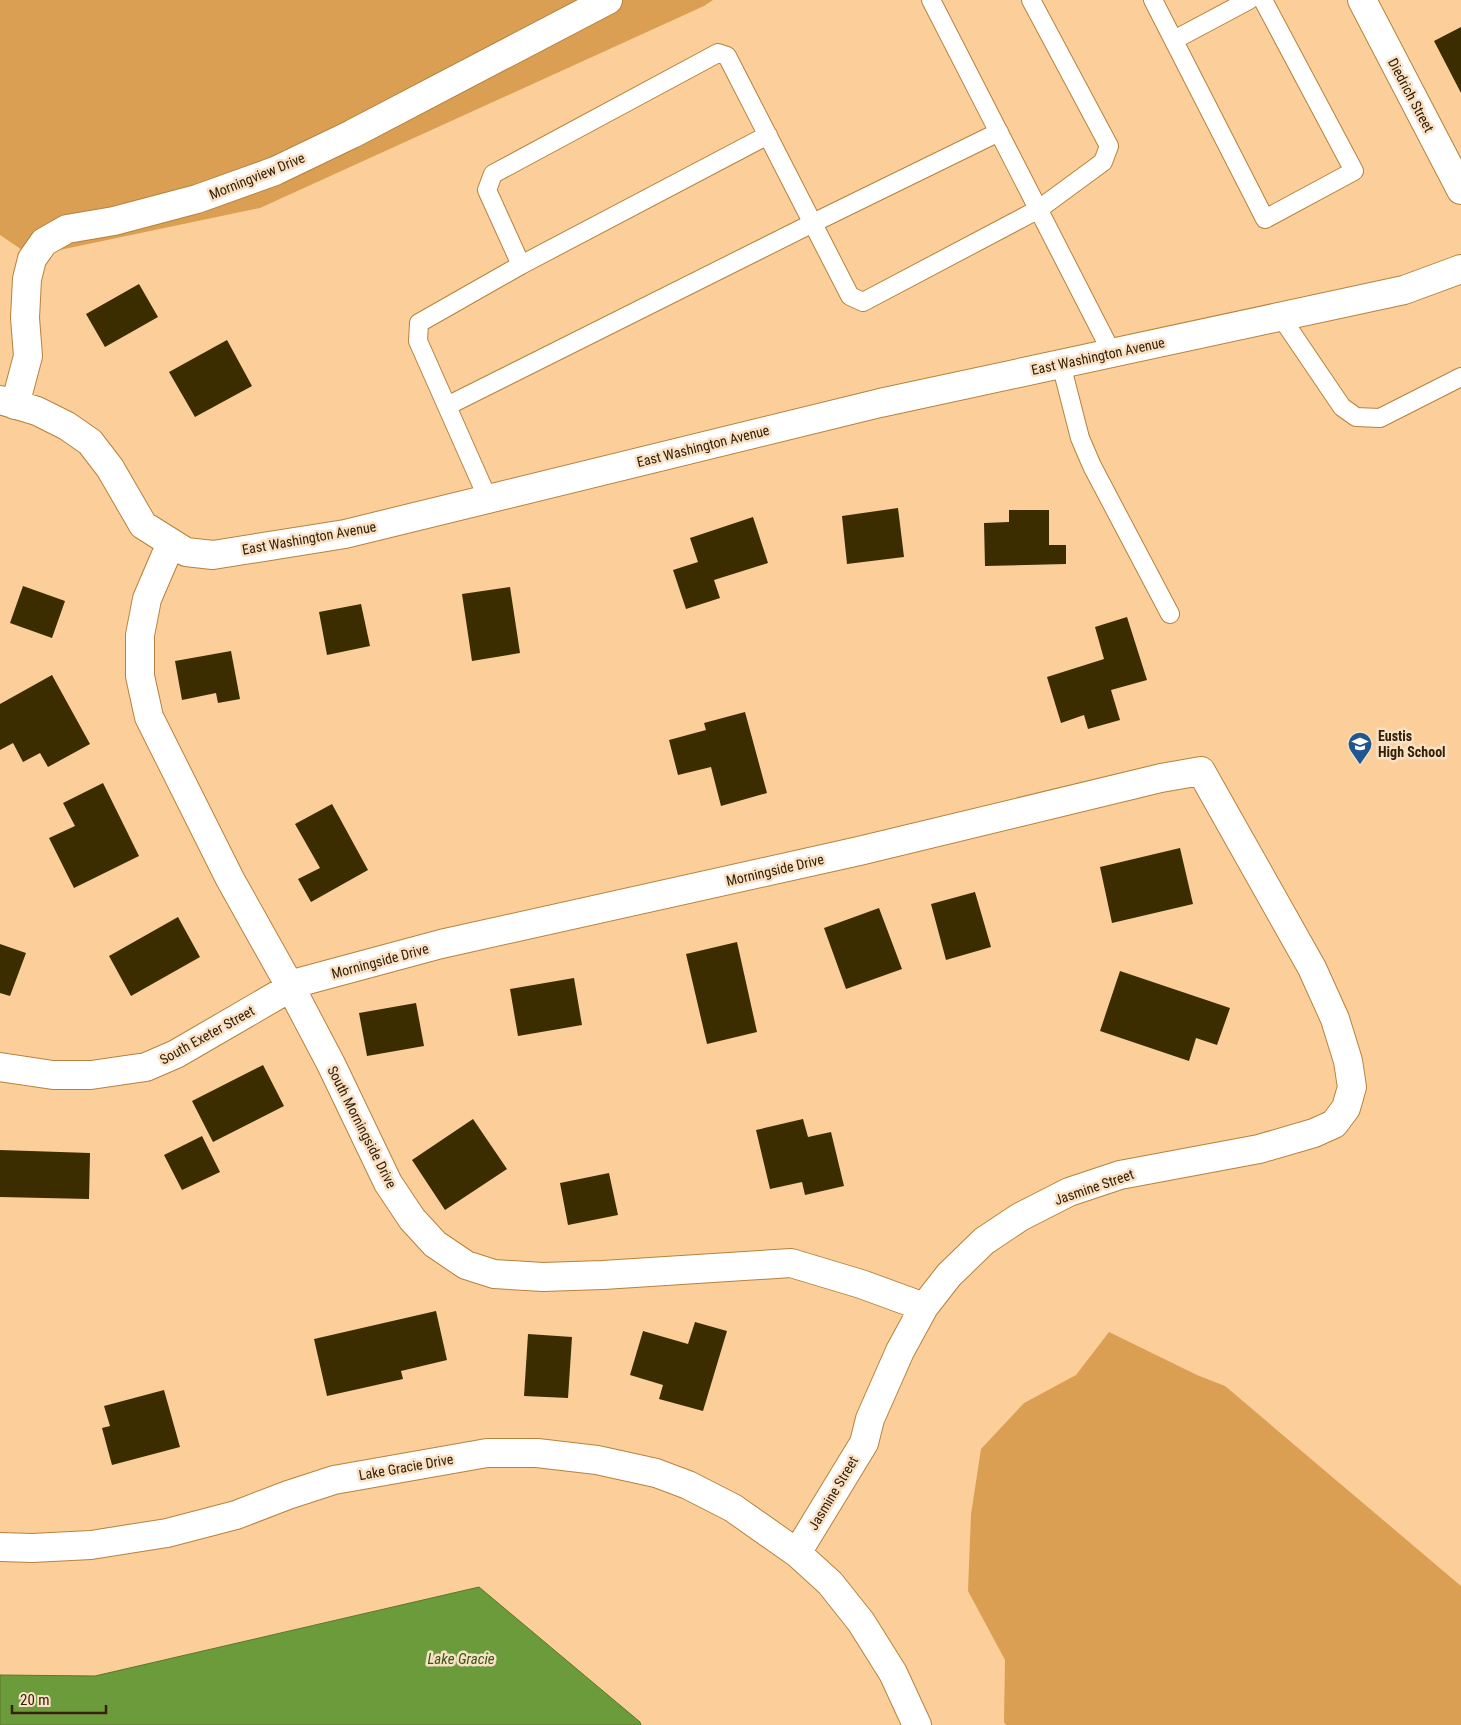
<svg xmlns="http://www.w3.org/2000/svg" width="1461" height="1725" font-family="'Roboto Condensed',sans-serif">
  <style>
    .green { fill: #da9f53 }
    .water { fill: #6c9b3b; stroke: #5c762a }
    .building { fill: #3b2d00 }
    .lines { fill: none; stroke-linecap: round; stroke-linejoin: round }
    .service-casing { stroke: #b6823d; stroke-width: 20 }
    .minor-casing { stroke: #b6823d; stroke-width: 30 }
    .service { stroke: #fff; stroke-width: 18 }
    .minor { stroke: #fff; stroke-width: 28 }
    .labels { text-anchor: middle; stroke-width: 5; stroke-linejoin: round; paint-order: stroke }
    .street-label { font-size: 14px; fill: #352003; stroke: #f8e1c7 }
    .poi-label { font-size: 14px; font-weight: bold; fill: #352003; stroke: #f8e1c7; text-anchor: start }
    .water-label { font-size: 15px; font-style: italic; fill: #365512; stroke: #f8e1c7 }
  </style>
  <rect width="100%" height="100%" fill="#fccf9a"/>
  <path class="green" d="M0,0H713L704,6L260,208L31,256L0,235Z
    M1109,1332L1197,1375L1225,1386L1461,1586V1725H1006L1004,1722L1005,1660L968,1591L971,1514L981,1449L1024,1403L1076,1375Z"/>
  <path class="water" d="M479,1587L640,1722L641,1725H0V1675L95,1676Z"/>
  <path class="building" d="M1461,27V93L1434,41Z
    M139,284L158,317L105,347L86,314Z
    M227,340L252,386L195,417L169,372Z
    M898,508L904,557L847,564L842,516Z
    M1009,510H1049V545H1066V564L985,566L984,523L1009,522Z
    M753,517L768,563L714,580L720,598L686,609L673,570L698,562L690,538Z
    M23,586L65,601L52,638L10,623Z
    M510,587L520,653L472,661L462,594Z
    M361,604L370,646L327,655L319,612Z
    M1127,617L1147,680L1111,690L1120,720L1088,729L1084,715L1061,723L1047,677L1104,659L1095,627Z
    M231,651L240,699L218,703L216,693L182,700L175,661Z
    M52,675L90,744L48,767L40,753L23,762L13,743L0,750V704Z
    M745,712L767,793L721,806L711,767L678,775L669,740L706,730L704,723Z
    M103,783L139,856L74,888L49,838L75,826L63,803Z
    M332,804L368,870L311,902L298,879L320,868L295,824Z
    M1180,848L1193,904L1112,923L1100,867Z
    M975,892L991,947L946,960L931,904Z
    M879,908L902,969L846,989L824,928Z
    M178,917L200,957L131,996L109,956Z
    M737,942L757,1032L707,1044L686,954Z
    M0,944L26,953L10,996L0,993Z
    M1120,971L1230,1008L1217,1045L1196,1038L1189,1061L1100,1031Z
    M574,978L582,1025L518,1036L510,989Z
    M416,1003L424,1046L367,1056L359,1013Z
    M263,1065L284,1106L213,1142L192,1101Z
    M473,1119L507,1169L445,1210L412,1160Z
    M803,1119L808,1137L831,1132L844,1186L805,1195L802,1182L770,1189L756,1130Z
    M202,1136L220,1172L182,1190L164,1155Z
    M0,1150L90,1153L89,1199L0,1197Z
    M609,1173L618,1215L568,1225L560,1183Z
    M436,1311L447,1360L401,1371L403,1379L327,1396L314,1339Z
    M695,1322L727,1331L703,1411L659,1399L663,1385L630,1375L643,1331L688,1344Z
    M528,1334L572,1337L568,1398L524,1396Z
    M164,1390L180,1447L112,1465L102,1428L110,1426L104,1406Z"/>
  <g class="lines">
    <defs>
      <path id="service" d="M931,0L1112,353
        M1153,0L1265,219L1354,171L1263,0
        M1174,40L1249,0
        M521,265L768,135
        M1281,317L1342,407L1356,417L1380,418L1461,377
        M1061,364L1080,438L1092,466L1170,614
        M447,406L813,223L999,132
        M488,499L418,341L419,323L521,265L487,190L493,174L718,53L727,56L850,296L863,302L1039,209L1103,162L1109,146L1031,0"/>
      <path id="minor" d="M1362,0L1461,190
        M0,400L37,411L67,426L90,442L110,468L143,525L186,552L213,555L345,534L880,403L1404,290L1461,269
        M15,405L28,356L25,318L27,279L32,259L44,242L67,229L114,221L197,199L275,171L352,134L608,0
        M171,543L147,599L140,635V676L149,717L230,879L291,988L331,1064L388,1183L412,1219L435,1244L466,1265L494,1274L543,1277L603,1275L791,1263L861,1284L924,1307
        M0,1067L53,1075H91L146,1067L176,1054L300,982L441,944L859,851L1161,778L1201,771L1312,968L1335,1019L1348,1061L1352,1087L1346,1108L1334,1124L1314,1133L1259,1149L1120,1175L1069,1192L1020,1217L984,1241L949,1275L924,1307L900,1351L870,1419L864,1443L797,1553
        M0,1547L32,1548L91,1545L167,1533L236,1515L288,1495L334,1480L487,1453H537L597,1460L656,1473L688,1485L733,1508L797,1553L830,1583L861,1622L893,1673L917,1725"/>
    </defs>
    <use href="#service" class="service-casing"/>
    <use href="#minor" class="minor-casing"/>
    <use href="#service" class="service"/>
    <use href="#minor" class="minor"/>
  </g>
  <defs>
    <symbol id="school-pin" viewBox="-11 -11 22 30"><path d="M0 17L-7.5 6A9.5 9.5 0 1 1 7.5 6Z" fill="#1f578f" stroke="#f8e1c7"/><path d="M0-5L7-2L0 1L-7-2ZM-4 1L0 2.5L4 1V4Q0 6-4 4Z" fill="#fff"/></symbol>
  </defs>
  <g fill-rule="evenodd">
    <use href="#school-pin" x="1346" y="730" width="28" height="38"/>
  </g>
  <g class="labels">
    <g class="street-label">
      <text transform="translate(1411 95) rotate(62)" y="5">Diedrich Street</text>
      <text transform="translate(257 176) rotate(-22)" y="5">Morningview Drive</text>
      <text transform="translate(1098 356) rotate(-12)" y="5">East Washington Avenue</text>
      <text transform="translate(703 446) rotate(-14)" y="5">East Washington Avenue</text>
      <text transform="translate(309 538) rotate(-10)" y="5">East Washington Avenue</text>
      <text transform="translate(775 870) rotate(-13)" y="5">Morningside Drive</text>
      <text transform="translate(380 961) rotate(-15)" y="5">Morningside Drive</text>
      <text transform="translate(207 1035) rotate(-29)" y="5">South Exeter Street</text>
      <text transform="translate(362 1127) rotate(63)" y="5">South Morningside Drive</text>
      <text transform="translate(1094 1187) rotate(-19)" y="5">Jasmine Street</text>
      <text transform="translate(406 1467) rotate(-10)" y="5">Lake Gracie Drive</text>
      <text transform="translate(833 1493) rotate(-59)" y="5">Jasmine Street</text>
    </g>
    <g class="poi-label">
      <text x="1378" y="741">Eustis<tspan x="1378" dy="16">High School</tspan></text>
    </g>
    <g class="water-label">
      <text x="461" y="1664">Lake Gracie</text>
    </g>
  </g>
  <path d="M12 1705v8h94v-8" fill="none" stroke="#352003" stroke-width="2.5"/>
  <text x="20" y="1705" font-size="15" fill="#352003" stroke="#f8e1c7" stroke-width="4" paint-order="stroke">20 m</text>
</svg>
